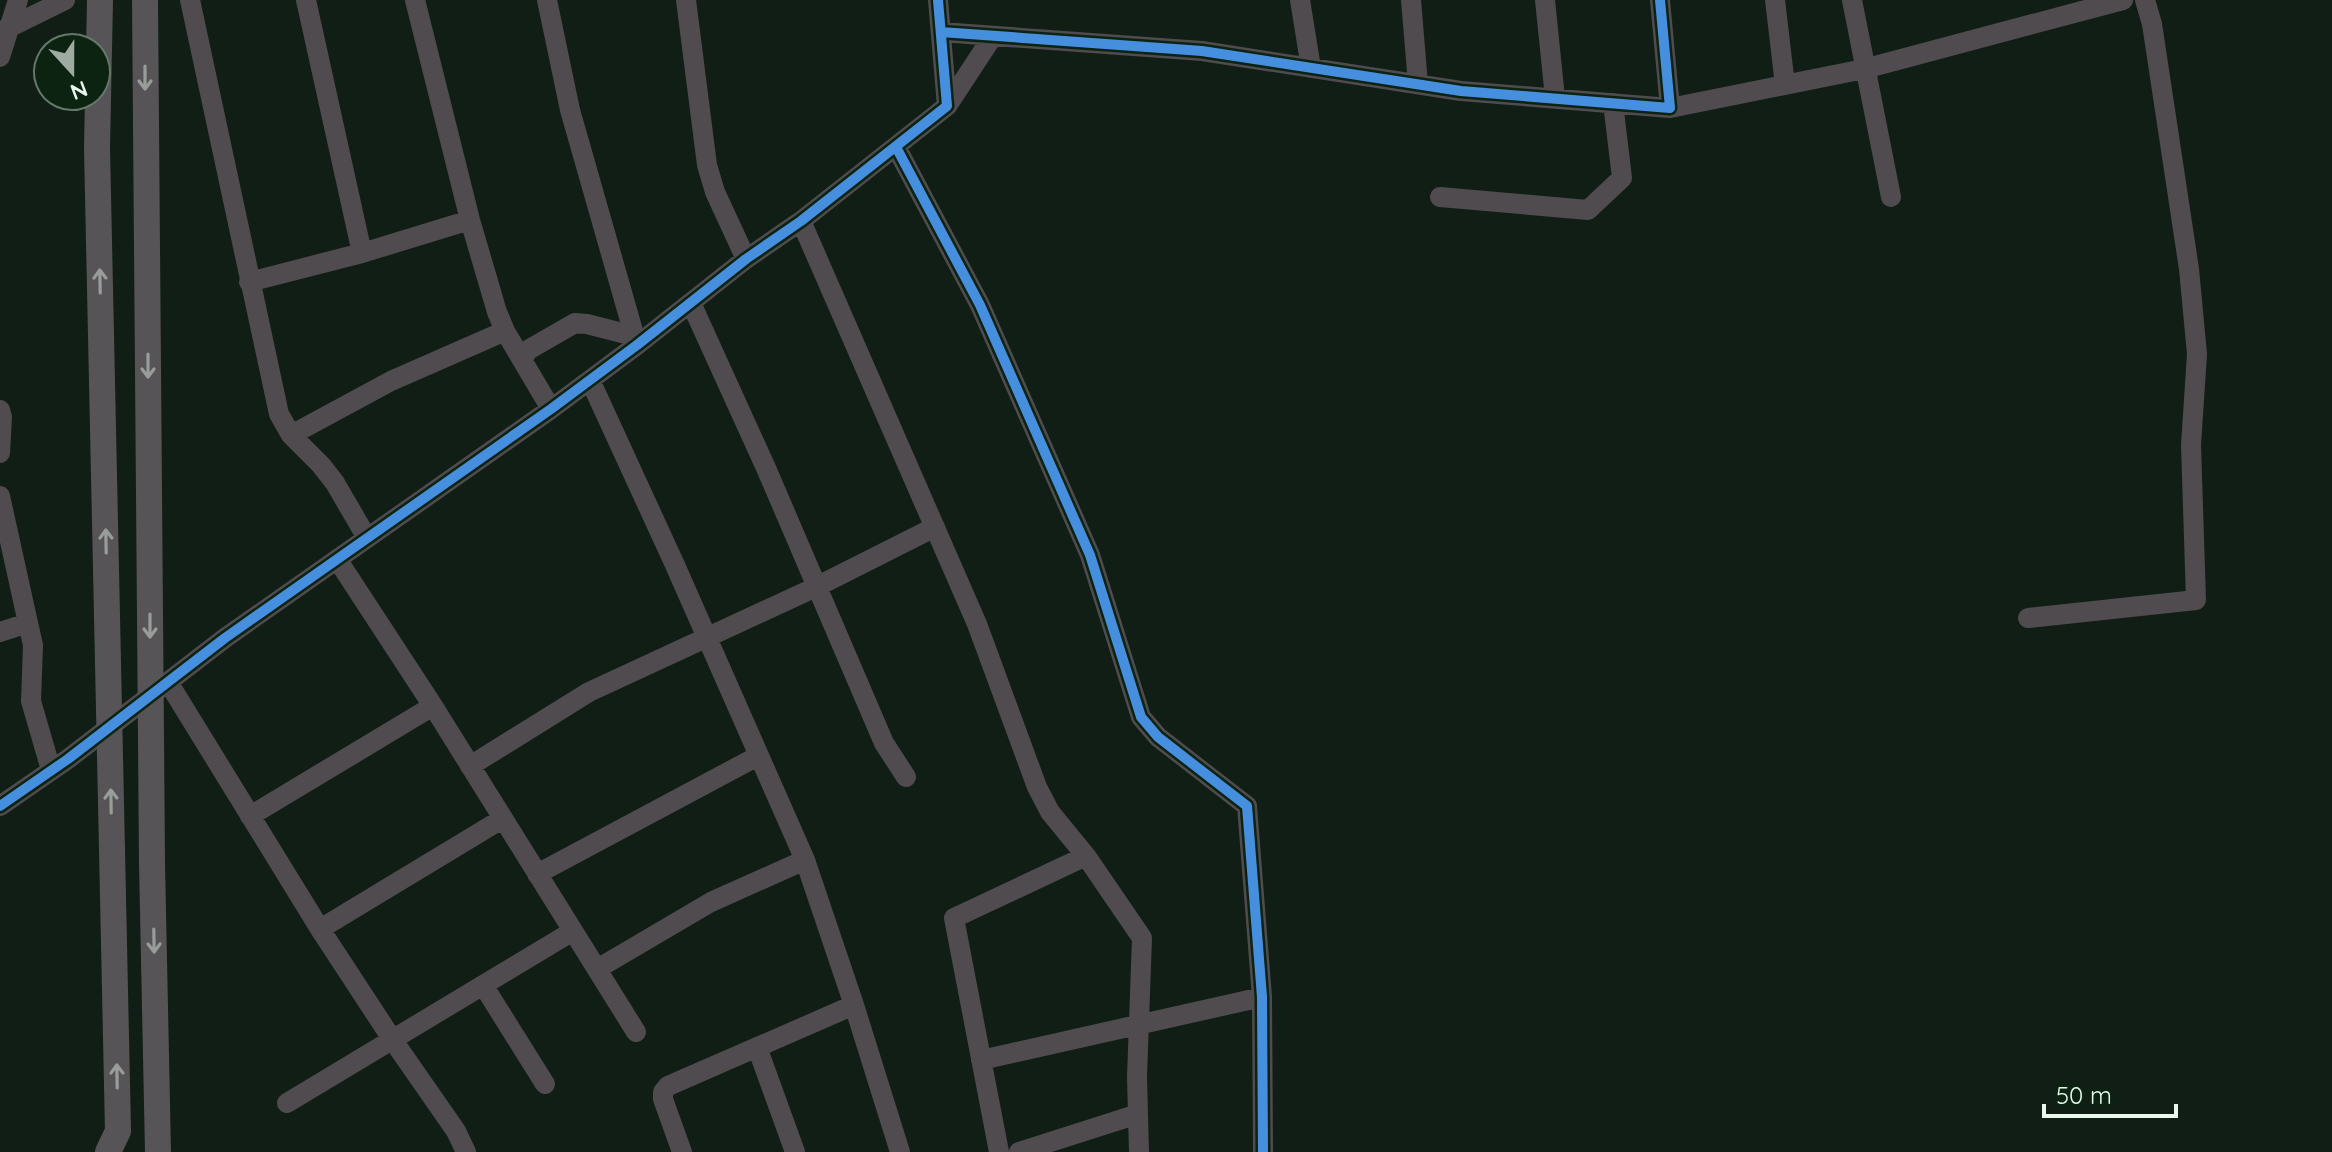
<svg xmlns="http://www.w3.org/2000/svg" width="2332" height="1152" font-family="Quicksand,sans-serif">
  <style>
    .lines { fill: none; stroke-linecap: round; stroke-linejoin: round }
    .minor { stroke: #4f4b4f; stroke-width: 20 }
    .major { stroke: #575457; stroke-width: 26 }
    .cycleway-casing { stroke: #0c2312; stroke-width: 15 }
    .cycleway { stroke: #468fdf; stroke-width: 10 }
    .oneway { stroke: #999d9a }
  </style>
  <rect width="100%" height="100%" fill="#111e15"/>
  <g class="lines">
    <path class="minor" d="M190,0L279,414L291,435L321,465L335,483L367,538
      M306,0L362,253
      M415,0L470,220L497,312L505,331L551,409
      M547,0L570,110L637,345
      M686,0L707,165L715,192L746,259
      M1300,0L1311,68
      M1411,0L1418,84
      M1545,0L1555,98
      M1775,0L1785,85
      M1852,0L1891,197
      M0,32L65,0
      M941,32L1202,51L1461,91L1670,108L1660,0
      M0,57L18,0
      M947,106L993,36
      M1670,108L1864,69L2123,0
      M896,147L980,305L1090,555L1141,717L1158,737L1247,806L1262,997L1263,1152
      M1440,197L1588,210L1622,178L1613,103
      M801,221L977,624L1037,787L1050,812L1086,856L1142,938L1137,1077L1139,1152
      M249,282L362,253L470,220
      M691,303L766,468L884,743L906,777
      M522,360L528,350L575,323L587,324L634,336
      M590,380L675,565L805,860L854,1005L900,1152
      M0,410L2,417L0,453
      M291,435L391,381L505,331
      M0,496L28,623
      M337,559L433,706L636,1032
      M2028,618L2196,600L2191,445L2197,354L2189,269L2152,24L2145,0
      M0,632L28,623L33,645L31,701L51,770
      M168,682L320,929L392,1039L456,1131L466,1152
      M470,766L589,692L816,587L935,527
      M0,806L68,759L225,638L551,409L637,345L746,259L801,221L947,106L938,0
      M250,816L433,706
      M537,874L758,756
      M320,929L502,819
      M597,969L711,902L805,860
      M483,985L545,1084
      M757,1047L795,1152
      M981,1060L1262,997
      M287,1103L573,931
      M682,1152L663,1099V1092L668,1086L854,1005
      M999,1152L954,918L1086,856
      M1019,1152L1138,1114"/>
    <path class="major" d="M100,0L97,148L118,1131L108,1152
      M145,0L152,863L158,1152"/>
    <defs>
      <path id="cycleway" d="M941,32L1202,51L1461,91L1670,108L1660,0
        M896,147L980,305L1090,555L1141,717L1158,737L1247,806L1262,997L1263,1152
        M0,806L68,759L225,638L551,409L637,345L746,259L801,221L947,106L938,0"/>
    </defs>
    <use href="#cycleway" class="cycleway-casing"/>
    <use href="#cycleway" class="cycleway"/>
  </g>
  <defs><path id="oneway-shaft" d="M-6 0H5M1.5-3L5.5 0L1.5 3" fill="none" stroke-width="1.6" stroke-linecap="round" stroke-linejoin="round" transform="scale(2)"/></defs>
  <g class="oneway">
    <use href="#oneway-shaft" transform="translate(145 78) rotate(90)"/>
    <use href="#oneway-shaft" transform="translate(100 281) rotate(-91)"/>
    <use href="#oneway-shaft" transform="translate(148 366) rotate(90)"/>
    <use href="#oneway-shaft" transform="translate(106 541) rotate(-91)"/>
    <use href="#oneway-shaft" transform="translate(150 626) rotate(90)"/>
    <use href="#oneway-shaft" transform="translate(111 801) rotate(-91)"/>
    <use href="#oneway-shaft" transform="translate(154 941) rotate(89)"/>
    <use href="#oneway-shaft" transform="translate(117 1076) rotate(-91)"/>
  </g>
  <g transform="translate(72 72) rotate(159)"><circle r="38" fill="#0c2312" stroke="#647869" stroke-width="2"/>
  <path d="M0-6L14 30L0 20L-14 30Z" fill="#9daba1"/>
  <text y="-12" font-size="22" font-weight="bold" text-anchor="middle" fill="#e9f7ec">N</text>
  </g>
  <path d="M2044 1104v12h132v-12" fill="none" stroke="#e9f7ec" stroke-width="4"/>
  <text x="2056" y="1104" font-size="24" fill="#e9f7ec" stroke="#0c2312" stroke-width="6" paint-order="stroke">50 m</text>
</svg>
